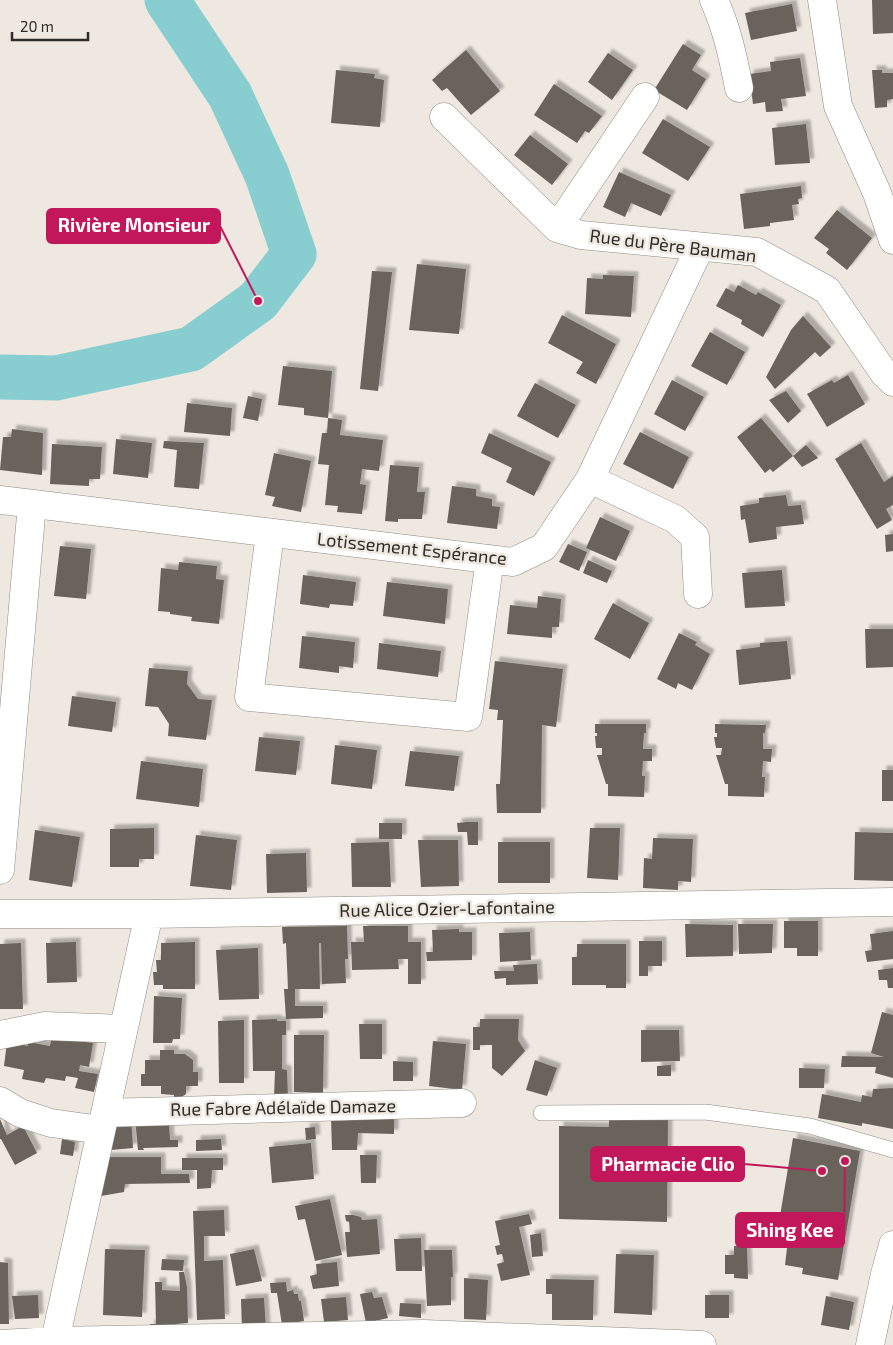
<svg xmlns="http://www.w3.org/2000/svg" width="893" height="1345" font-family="'Exo 2',sans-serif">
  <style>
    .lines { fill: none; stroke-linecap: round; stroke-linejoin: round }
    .river { stroke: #88ced1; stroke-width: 45 }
    .building { fill: #69635c; filter: url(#shadow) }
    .lane-casing { stroke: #908b83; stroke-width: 16 }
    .street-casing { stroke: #908b83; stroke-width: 29 }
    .secondary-casing { stroke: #908b83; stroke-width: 29 }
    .lane { stroke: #fff; stroke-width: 15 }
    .street { stroke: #fff; stroke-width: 28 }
    .secondary { stroke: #fff; stroke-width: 28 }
    .labels { text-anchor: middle; stroke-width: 5; stroke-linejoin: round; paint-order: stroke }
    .street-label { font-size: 18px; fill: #2e2c28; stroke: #eee8e0 }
    .leader { fill: none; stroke: #c2185b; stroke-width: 2 }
    .callout-dot { fill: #c2185b; stroke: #eee8e0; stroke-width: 2 }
    .callout { fill: #c2185b; stroke: #c2185b; stroke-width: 2 }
    .callout-label { font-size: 19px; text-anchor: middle; font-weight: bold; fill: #fff }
  </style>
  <defs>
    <filter id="shadow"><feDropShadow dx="4.5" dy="-4.5" stdDeviation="1" flood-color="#0004"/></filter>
  </defs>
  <rect width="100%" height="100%" fill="#eee8e0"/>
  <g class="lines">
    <path class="river" d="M0,377L56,378L191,349L258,301L294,254L267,175L230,95L167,0"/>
  </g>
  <path class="building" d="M872,0H893V33L873,34Z
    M792,4L797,31L751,40L745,13Z
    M683,44L701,55L692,70L706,79L687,110L654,90Z
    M466,50L500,91L471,115L447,88L442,91L432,80Z
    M608,53L633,70L612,100L588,82Z
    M800,58L806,96L781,99L783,111L766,112L765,102L753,104L749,74L771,71L770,62Z
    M336,70L375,74L374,78L384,80L380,127L331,123Z
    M872,70H882V73H893V99L887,100V107L875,108Z
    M554,84L602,116L589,133L585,131L577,143L534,115Z
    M663,119L710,147L688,181L642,153Z
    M806,124L810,163L775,165L772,128Z
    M530,135L568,164L552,185L514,155Z
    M619,172L671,195L661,216L631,203L625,217L603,207Z
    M801,186L802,198L798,199L799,204L792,205L794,220L770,223V226L744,229L740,194Z
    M837,210L872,238L847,270L826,253L829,249L814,238Z
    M417,264L466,269L459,334L409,330Z
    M372,271L392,272L378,391L360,389Z
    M603,275L634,276L631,317L585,314L587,278L603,279Z
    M738,285L756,295L758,292L781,305L763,337L741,324L742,320L716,306L726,288L734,292Z
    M562,315L616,344L596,384L576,373L583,362L548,343Z
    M803,316L831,347L820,357L815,352L775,389L766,377L791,330Z
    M710,332L745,352L727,385L691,366Z
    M283,366L332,371L328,418L342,420L340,435L383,440L379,471L362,469L360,484L366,485L362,514L337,512L338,506L325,505L329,465L318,464L322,433H327L328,418L304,415V408L278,405Z
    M848,375L865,404L827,427L807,394L832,380L834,383Z
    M672,380L704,397L685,431L654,414Z
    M535,383L576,405L558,438L517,416Z
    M786,391L801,411L788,423L769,400Z
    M248,396L262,399L258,421L243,418Z
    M187,403L232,408L230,436L184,432Z
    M761,418L793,456L806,445L818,458L802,467L793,456L773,472L770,469L765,473L737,437Z
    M12,429L43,433L42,475L0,470L3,437H11Z
    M640,432L689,457L673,489L623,464Z
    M489,433L551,462L534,496L506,482L512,468L481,453Z
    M116,439L152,443L148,478L113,474Z
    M164,441L204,443L199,489L174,487L177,450L163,448Z
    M861,443L884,482L893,476V505L886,509L892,520L877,529L835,459Z
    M52,444L102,447L100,479H89V486L50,484Z
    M274,453L311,461L301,512L272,506L275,497L265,495Z
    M390,465L419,467L417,492H425L422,519H398V522L385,521Z
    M452,486L476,489V496L492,499V506L500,507L497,529L447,523Z
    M786,495L788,506L801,505L804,524L776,527L777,539L749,543L745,519L741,520L740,506L759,503V498Z
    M600,517L630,531L616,561L586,548Z
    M893,534V551L886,552L885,535Z
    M568,544L587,552L579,571L559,562Z
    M60,546L91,549L86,599L54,596Z
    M588,560L612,571L607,583L583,573Z
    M179,562L217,566L216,579L224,580L219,624L191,621L192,617L170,614V612L158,611L161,568L178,570Z
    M782,570L785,606L745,608L742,573Z
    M303,575L356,582L353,606L330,604L329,608L300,604Z
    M387,582L448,589L445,624L383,616Z
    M538,596L561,599L559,627H552V638L507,634L510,605L537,608Z
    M613,603L649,623L630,659L594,639Z
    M865,629H893V667L866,668Z
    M679,633L697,642L695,645L710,654L692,690L678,683L676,689L657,679Z
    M302,636L355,642L353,668L339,666V673L299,668Z
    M787,641L791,679L739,685L736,650L760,647V643Z
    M379,643L441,651L438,677L377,669Z
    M495,661L563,669L556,727L542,725L541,813H497L496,784H500L503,720H497L498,710L489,709Z
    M149,668L188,671L187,684L198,699L212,700L206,740L168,736L169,724L158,707L145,706Z
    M72,696L116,702L112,732L68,726Z
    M595,724H646V733H644L643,749H652V761H643L642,776H645L644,797L608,796V784H606L597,755H602V748H596L595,736H597V733H595Z
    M715,724L766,725L765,733H763V749H772L771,762L763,761L762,777H765L764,797L728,796V784H725L716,755H721L722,748H716L714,737H717V733H715Z
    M259,737L300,741L296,775L255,771Z
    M335,745L377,750L372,789L331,784Z
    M410,751L459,756L454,791L405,786Z
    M141,761L203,769L199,807L136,799Z
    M882,770H893V801H882Z
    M467,822H478V845H468L467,832H458L457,823Z
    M379,823H402V839H379Z
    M154,828V859H139V867H110V829Z
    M590,828H620L618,880L587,878Z
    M35,830L80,837L72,887L29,880Z
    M855,832L893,833V881L854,880Z
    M196,835L237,840L231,890L190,886Z
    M653,838L693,839L691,882L678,881V890L643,888L644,858L652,859Z
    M418,840H458L459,886L421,887Z
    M389,842L391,887H352L351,843Z
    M498,842H550V883H498Z
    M306,853L307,892L267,893L266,854Z
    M784,921H818V956H797V948H784Z
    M685,924L733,925V956L686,957Z
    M738,924H773L772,953L739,954Z
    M347,926L348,959H345L346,983L322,984L321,943H319L320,989H295V1006H323V1018L286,1019L284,989H288L286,943L283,944L282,927Z
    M363,926H408V942H421V984H408V959H398L399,969L352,970L351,942H364Z
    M459,929V932H472V960L427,961L426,952H433L432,930Z
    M893,931V959L867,962L865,951L872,950L870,934Z
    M530,932L531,960L500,962L499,933Z
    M639,941H662V966H648V976H639Z
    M76,942L77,982L47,983L46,943Z
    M195,942V989H163V985H154L153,972H157L156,960H161V943Z
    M21,943L23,1009H0V944Z
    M577,944H626V988H606V985H572V957H577Z
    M258,948L259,999L219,1000L216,950Z
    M537,964L538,984L506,985V978L495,979L494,971H514L513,965Z
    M893,968V988H888L887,980H879L878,970Z
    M154,996L182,998L180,1039H173L172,1043H153Z
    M882,1012L893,1015V1078L875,1073L876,1067H841L842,1056L884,1057L871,1053Z
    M277,1019V1021H286V1035H282V1069L287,1070L288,1098L274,1097L275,1071H253L252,1020Z
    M480,1019H519L518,1040L525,1051L502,1076L492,1068V1045H480V1050H473V1027H480Z
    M244,1020V1083H219L218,1021Z
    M359,1024H382V1059H360Z
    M53,1029L72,1040L93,1043L89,1067L80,1065L79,1071L98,1074L94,1092L75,1088L78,1078L66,1076L65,1081L46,1078L44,1083L22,1079L24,1070L4,1066L7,1042L28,1046V1042L50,1046Z
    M641,1030H679L680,1061L641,1062Z
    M294,1035H324L323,1093L294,1092Z
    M433,1041L466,1044L462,1090L429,1086Z
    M160,1050H174V1054H185L193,1060V1072H198V1086H186V1094L180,1098H174V1095L161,1094V1086H141V1074H145V1060H160Z
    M535,1060L557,1068L547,1096L526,1090Z
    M393,1061L413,1062V1081H393Z
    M671,1065V1076H657V1066Z
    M799,1068L825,1069L824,1088H799Z
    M893,1088V1129L862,1123V1126L818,1118L822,1094L861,1102L862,1095L872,1097L873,1089Z
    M394,1108V1134L358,1133L357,1150H332L331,1118Z
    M131,1117L133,1148L111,1150L112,1123Z
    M135,1118L169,1123L170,1140H178V1147L143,1148L144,1150H138Z
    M0,1119L7,1135L23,1126L37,1153L15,1165L1,1139H0Z
    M609,1119H668L667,1222L559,1219V1126L609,1127Z
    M315,1127L316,1139L306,1140L305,1128Z
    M793,1138L860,1151L838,1280L802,1274L803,1268L785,1265L787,1248L775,1246Z
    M62,1139L75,1142L73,1156L60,1154Z
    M221,1139L222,1150L196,1151V1140Z
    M311,1143L314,1179L272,1183L269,1147Z
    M360,1155H377L376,1183H361Z
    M106,1157H161V1174H189L190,1183L125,1184L124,1192L101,1196Z
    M182,1158H223V1170H212L211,1188L197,1189V1170H182Z
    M330,1199L342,1255L315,1261L305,1219L298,1220L295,1206Z
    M224,1210L225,1236H204V1261L223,1260L225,1319L197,1320L193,1211Z
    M529,1214L532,1224L519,1227L530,1275L501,1281L497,1264L504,1262L502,1254L497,1255L495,1246L500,1245L495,1221Z
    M345,1215H353L361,1217L362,1220L377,1219L380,1254L347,1257L345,1232H350L349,1222L346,1221Z
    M541,1233L543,1256L532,1257L530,1235Z
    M421,1238L422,1271H396L394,1239Z
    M747,1245L748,1279L734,1278V1274H725V1255H734V1246Z
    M105,1249L145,1250L142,1317L103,1315Z
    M254,1249L262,1281L236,1286L230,1254Z
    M424,1250H452L453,1277H451V1305L427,1306Z
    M616,1254L654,1255L652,1315L614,1313Z
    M162,1259L184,1260L183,1271L161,1270Z
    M0,1262L8,1263L9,1324H0Z
    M337,1262L339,1286L313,1289L310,1276L317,1274L316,1264Z
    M179,1272H184L187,1287L188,1323L176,1324V1330H150V1324H156L155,1282H162V1290L180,1291Z
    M464,1278L488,1280L486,1320L464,1319Z
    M546,1279L594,1280L593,1320H552V1294H546Z
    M286,1282L287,1292L293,1290L294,1294H298L299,1301H301L304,1321L282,1325L277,1293H271L270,1283Z
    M372,1292L374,1298L382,1297L388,1318L366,1323L360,1294Z
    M38,1295L39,1318L15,1319L12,1296Z
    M705,1295H729V1318H705Z
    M826,1296L854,1302L849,1330L821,1325Z
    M346,1297L348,1320L324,1322L321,1299Z
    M264,1298L266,1329L242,1330L241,1299Z
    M400,1303L421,1304V1318L399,1316Z"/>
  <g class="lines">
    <defs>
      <path id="lane" d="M541,1113L705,1112L810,1126L893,1150"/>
      <path id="street" d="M714,0C727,29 733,57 739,88
        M822,0L838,106L877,193L893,240
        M444,117L557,228L581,235L757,252L827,290L884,373L893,382
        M557,228L645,97
        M590,479L675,519L695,537L698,594
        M0,500L513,562L544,547L590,479L700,247
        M270,533L249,697L468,717L490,559
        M0,870L32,504
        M0,914H149L893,902
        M0,1035L45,1026L123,1029
        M0,1101L20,1113L51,1123L101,1130
        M105,1113L462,1103
        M0,1344L54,1341L424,1334L702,1345
        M54,1345L149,914"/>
      <path id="secondary" d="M870,1345L885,1274L893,1245"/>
    </defs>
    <use href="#lane" class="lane-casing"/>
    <use href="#street" class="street-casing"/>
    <use href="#secondary" class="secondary-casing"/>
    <use href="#lane" class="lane"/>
    <use href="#street" class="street"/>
    <use href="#secondary" class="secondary"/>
  </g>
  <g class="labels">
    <g class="street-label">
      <text transform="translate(673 246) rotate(7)" y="6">Rue du Père Bauman</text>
      <text transform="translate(412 549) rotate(6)" y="6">Lotissement Espérance</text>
      <text transform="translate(447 909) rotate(-1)" y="6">Rue Alice Ozier-Lafontaine</text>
      <text transform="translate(283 1108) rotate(-1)" y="6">Rue Fabre Adélaïde Damaze</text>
    </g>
  </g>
  <path class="leader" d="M258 301L220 226M822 1171L744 1164M845 1161L844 1230"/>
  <g class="callout-dot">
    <circle cx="258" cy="301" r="5"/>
    <circle cx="822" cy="1171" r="5"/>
    <circle cx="845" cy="1161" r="5"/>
  </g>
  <g class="callout">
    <rect x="47" y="209" width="173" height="34" rx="5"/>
    <rect x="591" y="1147" width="153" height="34" rx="5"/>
    <rect x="736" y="1213" width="108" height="34" rx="5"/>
  </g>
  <g class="callout-label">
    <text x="134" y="232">Rivière Monsieur</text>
    <text x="668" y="1171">Pharmacie Clio</text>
    <text x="790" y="1237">Shing Kee</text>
  </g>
  <path d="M12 32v8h76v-8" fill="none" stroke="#2e2c28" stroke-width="2.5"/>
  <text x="20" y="32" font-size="15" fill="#2e2c28" stroke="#eee8e0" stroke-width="4" paint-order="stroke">20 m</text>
</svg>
